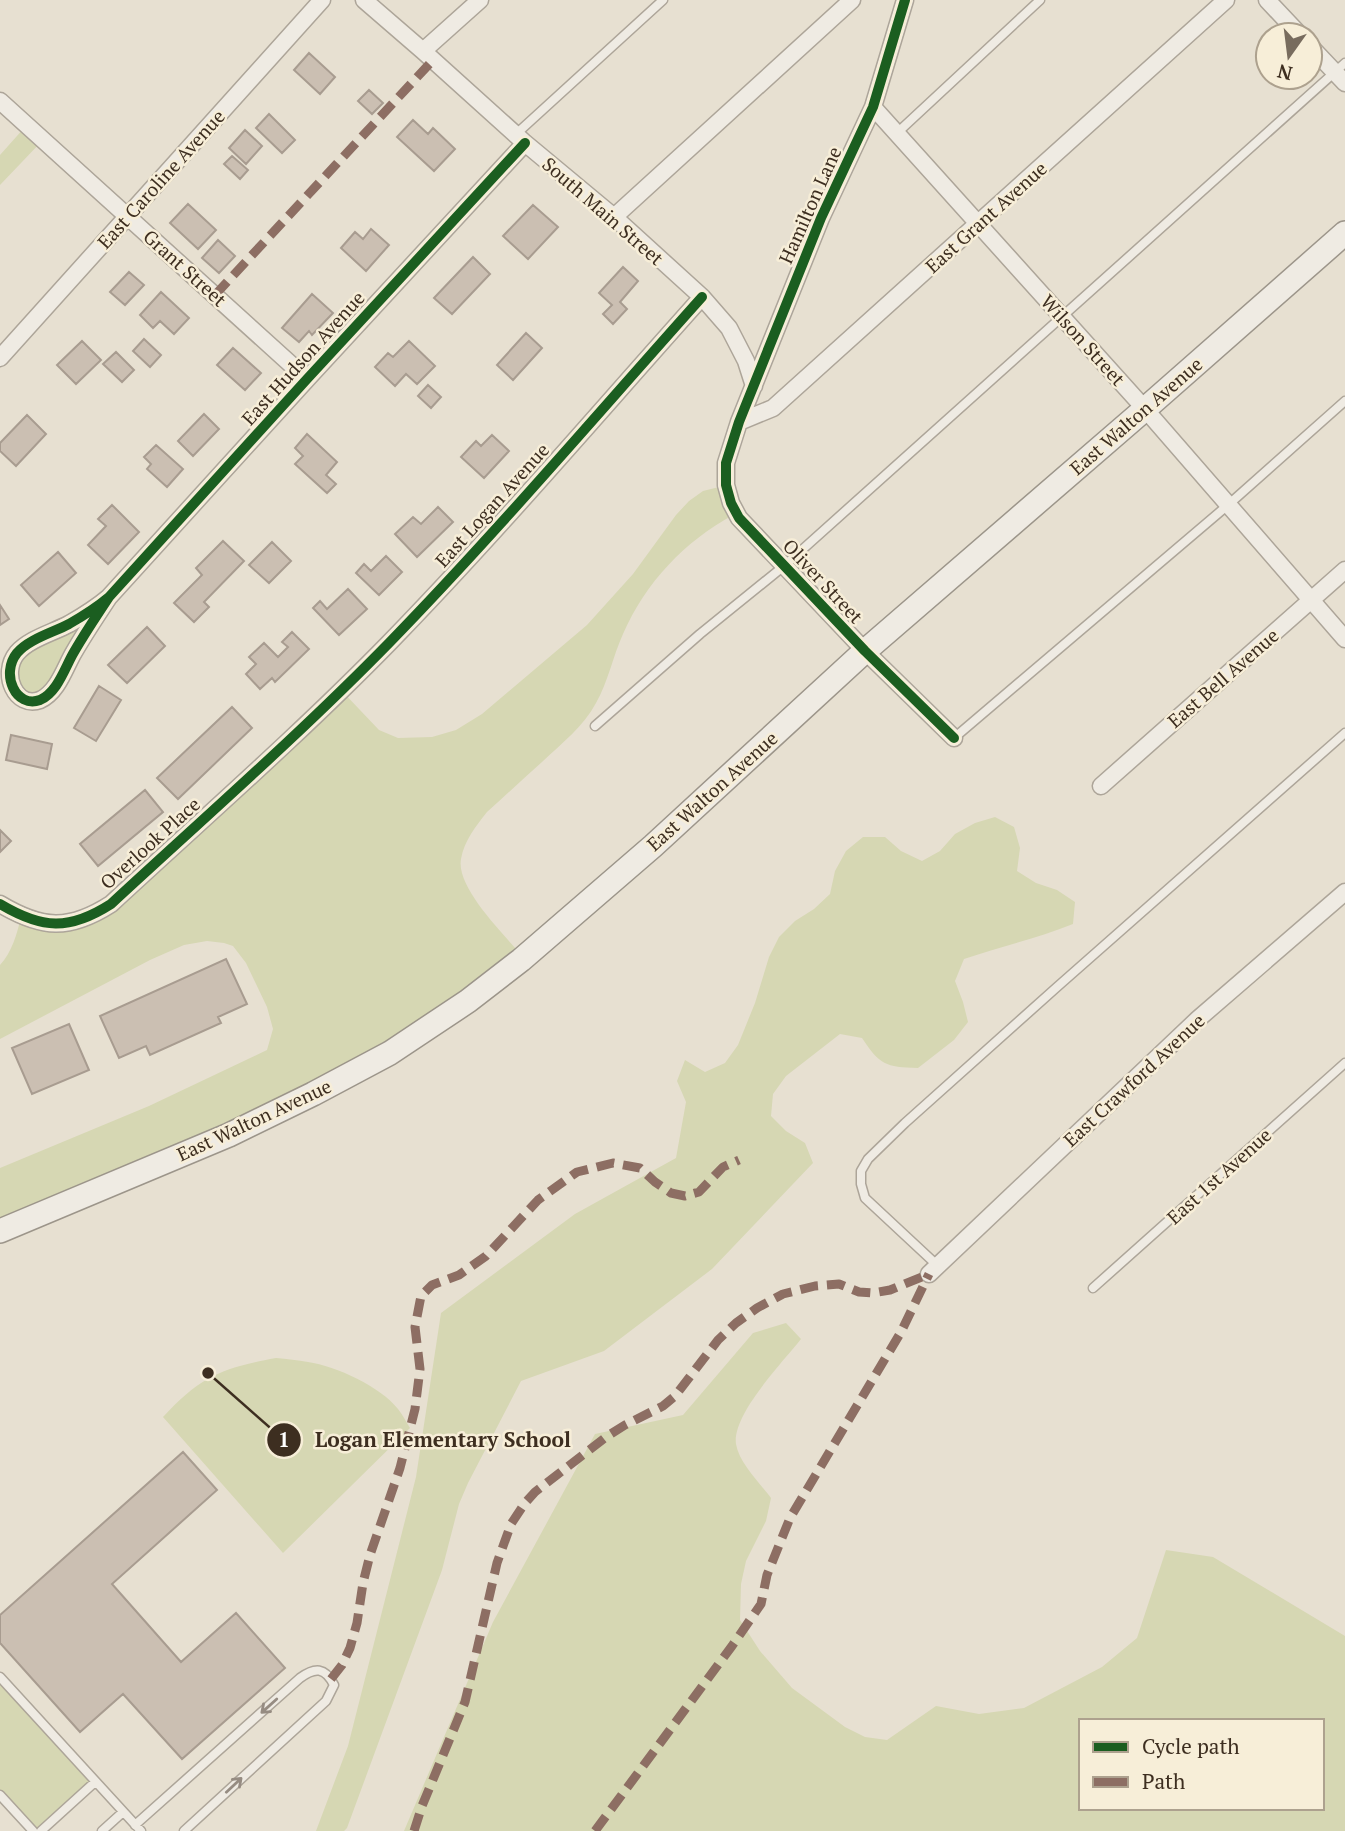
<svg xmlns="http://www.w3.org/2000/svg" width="1345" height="1831" font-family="'PT Serif',serif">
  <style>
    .green { fill: #d6d7b3; fill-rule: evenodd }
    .building { fill: #cbbfb2; stroke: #a89c90; stroke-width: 2 }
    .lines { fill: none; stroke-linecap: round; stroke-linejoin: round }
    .service-casing { stroke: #ada599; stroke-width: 11 }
    .minor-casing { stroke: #ada599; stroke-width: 19 }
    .secondary-casing { stroke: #9c958a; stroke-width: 26 }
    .service { stroke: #efebe3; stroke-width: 8 }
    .minor { stroke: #efebe3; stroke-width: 16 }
    .secondary { stroke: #efebe3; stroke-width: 23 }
    .quiet { stroke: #8d6e63; stroke-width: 9; stroke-dasharray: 18 9; stroke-linecap: butt }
    .cycleway-casing { stroke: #f7eed8; stroke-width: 15 }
    .cycleway { stroke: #1b5e20; stroke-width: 10 }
    .oneway { stroke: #968c82 }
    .labels { text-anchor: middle; stroke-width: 5; stroke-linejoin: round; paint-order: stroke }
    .street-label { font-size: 19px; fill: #3d2e20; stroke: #f7eed8 }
    .leader { fill: none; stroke: #3d2e20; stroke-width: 2.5 }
    .callout-dot { fill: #3d2e20; stroke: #f7eed8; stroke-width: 2.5 }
    .mark-label { font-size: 21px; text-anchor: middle; font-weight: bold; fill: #fff }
    .callout-label { font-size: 21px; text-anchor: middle; font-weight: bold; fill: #3d2e20; stroke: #f7eed8; stroke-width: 5; stroke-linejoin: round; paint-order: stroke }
  </style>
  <rect width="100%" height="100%" fill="#e7e0d1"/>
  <path class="green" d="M25,127L42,141L0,185V155Z
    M723,486L733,515C684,542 646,582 623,634C613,656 608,682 596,703C583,727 562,743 542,762C524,778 506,795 487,812C476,826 464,841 461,859C456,886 499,929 516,949L388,1048L0,1231V1168L149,1106L267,1050L273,1029L267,1007L246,963L233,946L224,943L207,941L184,945L150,960L0,1039V965C12,952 17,934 21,917L93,915L341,690L379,730L398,738L432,737L456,730L482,714L587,625L633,574L676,515L689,501L703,491Z
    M89,613L50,692L21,697L10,665Z
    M995,817L1014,827L1020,848L1017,871L1036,883L1057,890L1075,902L1073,924C1038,938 1000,947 964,959L955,981L963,1002L968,1022L954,1040L918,1068C885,1067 880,1065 862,1038L840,1034L786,1076L773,1094L771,1116L786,1131L805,1143L813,1163L712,1269L604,1351L521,1381L468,1483L459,1504L442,1570L347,1828L344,1831H316L348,1746L416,1477L441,1313L575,1214L676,1158L686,1102L677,1081L685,1060L705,1072L725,1063L738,1045L755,1003L769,957L779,937L795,921L814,909L830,894L835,871L846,851L863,837H885L901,851L922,861L940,851L955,834L975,823Z
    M786,1323L801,1339C783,1362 732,1414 736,1444C739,1463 760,1483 771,1498L766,1521L746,1561L741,1584L740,1620L760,1651L792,1688L845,1727L865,1737L887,1740L936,1706L979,1714L1024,1708L1102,1667L1137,1638L1166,1550L1213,1557L1345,1636V1831H404L493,1622L595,1434L683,1415L753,1333ZM1081,1721H1322V1808H1081Z
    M276,1358C287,1359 298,1360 308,1362C336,1366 381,1387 398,1409C403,1415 406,1422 410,1428L283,1553L163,1417C201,1376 222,1368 276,1358Z
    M0,1677L95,1782L41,1831H34L0,1794Z"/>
  <path class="building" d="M309,53L335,77L320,94L294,70Z
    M369,90L383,103L372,114L358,101Z
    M269,114L295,140L282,153L256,128Z
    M413,120L428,134L433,128L455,149L434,171L397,137Z
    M245,130L262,146L246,164L229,148Z
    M232,156L248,170L240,179L224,164Z
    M188,204L216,230L198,249L170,223Z
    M533,205L558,227L528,259L503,236Z
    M371,229L389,245L366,271L341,248L355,232L363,239Z
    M218,240L235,256L219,273L202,258Z
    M473,257L490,274L452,314L434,298Z
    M623,267L638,281L620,302L627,309L613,324L603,314L612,305L599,293Z
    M129,272L144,285L125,305L110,292Z
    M161,292L189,318L174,334L160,321L153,328L140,315Z
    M312,294L333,313L312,335L309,331L299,342L282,328Z
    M526,333L542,348L513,380L497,365Z
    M144,339L161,355L150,367L133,351Z
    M82,341L101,360L76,384L57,365Z
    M409,341L435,366L417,384L406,374L395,386L375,367L388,353L393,357Z
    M233,348L261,373L245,390L217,365Z
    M116,352L134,370L122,382L103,364Z
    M428,385L441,397L431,408L418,396Z
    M204,414L219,429L193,456L178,441Z
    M27,415L46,434L16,466L0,451V443Z
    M307,434L337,462L326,475L336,484L327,493L295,464L303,456L295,448Z
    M492,435L509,451L484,478L461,457L476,441L481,446Z
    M156,445L183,469L167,487L147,469L151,464L144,457Z
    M112,505L139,532L108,564L88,545L106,526L98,519Z
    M438,507L453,522L417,557L395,534L413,517L421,524Z
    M223,541L244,561L204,602L209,607L194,622L174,603L202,575L196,568Z
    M272,542L291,561L269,583L249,565Z
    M58,552L76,573L39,606L21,585Z
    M386,556L402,572L379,595L356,573L364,564L371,571Z
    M348,589L367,609L339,635L313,608L320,601L327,609Z
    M0,605L9,619L0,625Z
    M147,627L165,646L127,683L108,665Z
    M292,632L309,649L275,682L272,678L260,689L246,674L256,664L249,657L264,643L278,657L288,647L282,642Z
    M99,686L121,700L96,741L74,728Z
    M232,707L252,728L178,799L157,778Z
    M11,735L52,744L47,769L6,760Z
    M145,790L163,812L98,866L80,844Z
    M0,830L11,841L0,852Z
    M226,959L247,1004L218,1017L221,1023L150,1055L146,1046L119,1058L100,1016Z
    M69,1024L89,1070L32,1094L12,1048Z
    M183,1452L217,1490L112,1584L181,1662L236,1613L285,1668L182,1759L123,1694L80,1732L0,1643V1615Z"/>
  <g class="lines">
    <defs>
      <path id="service" d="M897,133L1040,0
        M515,135L663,0
        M595,726L700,634L784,566L1345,63
        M954,738L1228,505L1345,401
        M938,1266L865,1198L861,1184V1171L868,1159L905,1123L1057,987L1345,733
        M1093,1288L1345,1063
        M0,1677L141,1831
        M0,1795L33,1831
        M135,1825L300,1678C315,1667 325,1667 334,1685L326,1701L184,1831
        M41,1831L95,1782
        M102,1831L123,1812"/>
      <path id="minor" d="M364,0L423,51L525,143L614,217L702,297L729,328L746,361L754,386
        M905,0L873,107L821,218L739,422L726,463V485L731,503L739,518L865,651L954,738
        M1267,0L1300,35
        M1310,46L1345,83
        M423,51L480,0
        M0,101L307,379
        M873,107L1145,409L1345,639
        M614,217L852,0
        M0,358L322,0
        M739,422L773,408L1226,0
        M109,597C97,615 85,633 74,652C65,667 58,692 40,700C16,709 0,674 17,653C29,639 52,633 69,624C83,616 96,608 109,597L307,379L525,143
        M1101,786L1345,570
        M0,904C42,929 69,931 111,904C204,818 300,734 389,643C497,532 598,413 702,297
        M929,1274L1198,1019L1345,892"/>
      <path id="secondary" d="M0,1231L229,1135L313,1094L390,1053L468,1001L521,960L653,846L865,651L1145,409L1345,233"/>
    </defs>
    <use href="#service" class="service-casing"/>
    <use href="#minor" class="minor-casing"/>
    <use href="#secondary" class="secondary-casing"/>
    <use href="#service" class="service"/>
    <use href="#minor" class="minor"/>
    <use href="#secondary" class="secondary"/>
    <path class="quiet" d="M215,295L433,60
      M331,1679L342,1665L350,1648L357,1623L363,1583L370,1555L400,1468L415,1409L420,1369L415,1327L421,1296L432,1285L459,1275L486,1256L538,1200L577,1172L613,1163L640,1168L655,1182L671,1193L685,1196L699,1192L723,1167L739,1160
      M414,1831L422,1806L465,1702L497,1563L511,1524L525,1503L535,1492L606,1437L625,1425L663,1406L675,1396L718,1340L736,1323L757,1308L783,1294L815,1286L839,1284L859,1292L873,1293L890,1290L929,1274
      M595,1831L732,1646L761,1604L767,1575L790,1518L901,1332L929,1274"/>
    <defs>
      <path id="cycleway" d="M905,0L873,107L821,218L739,422L726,463V485L731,503L739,518L865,651L954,738
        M109,597C97,615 85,633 74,652C65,667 58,692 40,700C16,709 0,674 17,653C29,639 52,633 69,624C83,616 96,608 109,597L307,379L525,143
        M0,904C42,929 69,931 111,904C204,818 300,734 389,643C497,532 598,413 702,297"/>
    </defs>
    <use href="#cycleway" class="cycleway-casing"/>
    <use href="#cycleway" class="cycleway"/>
  </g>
  <defs><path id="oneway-shaft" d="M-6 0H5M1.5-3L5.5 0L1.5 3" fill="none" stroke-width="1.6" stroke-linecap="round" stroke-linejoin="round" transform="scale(1.75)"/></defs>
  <g class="oneway">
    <use href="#oneway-shaft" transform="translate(269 1706) rotate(138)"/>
    <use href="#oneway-shaft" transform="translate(234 1785) rotate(-43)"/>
  </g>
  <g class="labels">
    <g class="street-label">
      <text transform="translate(161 179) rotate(-48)" y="7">East Caroline Avenue</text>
      <text transform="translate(810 205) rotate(-66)" y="7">Hamilton Lane</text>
      <text transform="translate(603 211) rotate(41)" y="7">South Main Street</text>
      <text transform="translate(986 217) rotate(-42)" y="7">East Grant Avenue</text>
      <text transform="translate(185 268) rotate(42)" y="7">Grant Street</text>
      <text transform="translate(1083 340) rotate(48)" y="7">Wilson Street</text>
      <text transform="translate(303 358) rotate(-48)" y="7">East Hudson Avenue</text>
      <text transform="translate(1136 416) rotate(-41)" y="7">East Walton Avenue</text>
      <text transform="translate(492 505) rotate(-48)" y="7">East Logan Avenue</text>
      <text transform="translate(823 581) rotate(47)" y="7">Oliver Street</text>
      <text transform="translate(1223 678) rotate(-41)" y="7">East Bell Avenue</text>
      <text transform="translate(712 791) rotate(-42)" y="7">East Walton Avenue</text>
      <text transform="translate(150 843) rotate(-42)" y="7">Overlook Place</text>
      <text transform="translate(1134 1080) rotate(-43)" y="7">East Crawford Avenue</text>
      <text transform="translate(254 1120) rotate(-25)" y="7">East Walton Avenue</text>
      <text transform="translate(1219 1176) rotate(-42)" y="7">East 1st Avenue</text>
    </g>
  </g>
  <path class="leader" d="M208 1373L284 1440"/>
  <g class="callout-dot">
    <circle cx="208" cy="1373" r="7"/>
    <circle cx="284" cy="1440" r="18"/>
  </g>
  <g class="mark-label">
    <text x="284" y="1447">1</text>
  </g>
  <g class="callout-label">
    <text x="443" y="1447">Logan Elementary School</text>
  </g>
  <rect x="1079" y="1719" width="245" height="91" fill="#f7eed8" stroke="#ada18e" stroke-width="2"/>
  <rect x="1093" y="1742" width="35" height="10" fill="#1b5e20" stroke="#ada18e" stroke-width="2"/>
  <text x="1142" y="1754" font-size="21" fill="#3d2e20">Cycle path</text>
  <rect x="1093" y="1777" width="35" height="10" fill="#8d6e63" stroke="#ada18e" stroke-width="2"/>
  <text x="1142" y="1789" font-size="21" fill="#3d2e20">Path</text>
  <g transform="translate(1289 56) rotate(194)"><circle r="33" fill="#f7eed8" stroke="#ada18e" stroke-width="2"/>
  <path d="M0-5L12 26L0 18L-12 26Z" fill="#786c5e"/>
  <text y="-10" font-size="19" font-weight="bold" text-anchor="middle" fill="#3d2e20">N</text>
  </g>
</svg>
